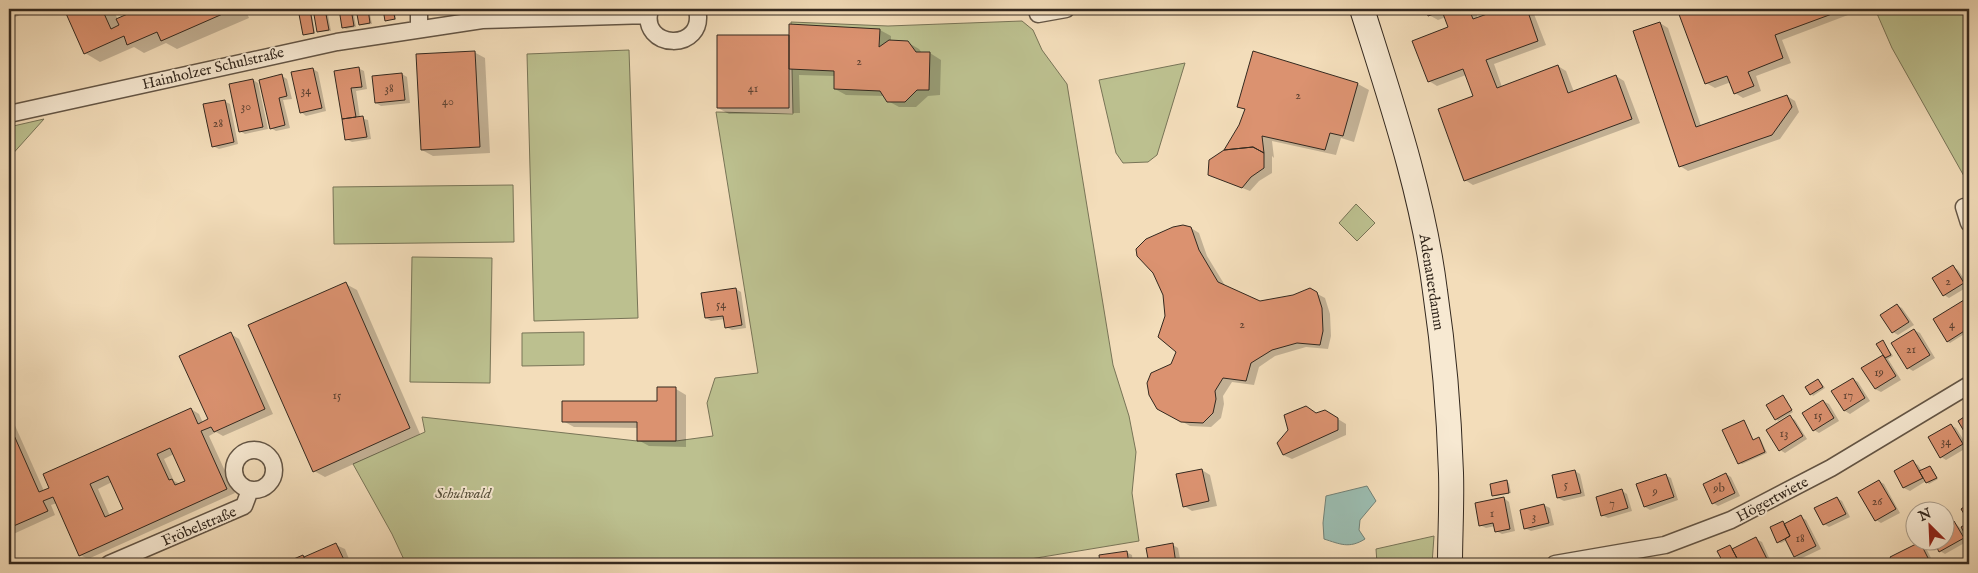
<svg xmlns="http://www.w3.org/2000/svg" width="1978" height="573" font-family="'IM FELL English',serif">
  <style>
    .green { fill: #bcc08f; stroke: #787457 }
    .water { fill: #9bbcb0; stroke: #728176 }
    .shadow { fill: #0003; fill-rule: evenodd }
    .building { fill: #db9270; stroke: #34291f; fill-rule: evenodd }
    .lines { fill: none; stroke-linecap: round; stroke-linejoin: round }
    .street-casing { stroke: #645646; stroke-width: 19 }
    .secondary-casing { stroke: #34291f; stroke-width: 26 }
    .street { stroke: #f7e9d2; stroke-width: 16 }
    .secondary { stroke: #f7e9d2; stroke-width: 24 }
    .labels { text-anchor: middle; stroke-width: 4; stroke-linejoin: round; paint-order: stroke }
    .number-label { font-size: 12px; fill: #5e4333 }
    .street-label { font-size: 15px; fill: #34291f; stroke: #f7e9d2 }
    .park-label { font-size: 15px; font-style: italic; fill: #564f3b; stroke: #f7e9d2 }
  </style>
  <rect width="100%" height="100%" fill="#f3ddba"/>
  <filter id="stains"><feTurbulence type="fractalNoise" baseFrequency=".004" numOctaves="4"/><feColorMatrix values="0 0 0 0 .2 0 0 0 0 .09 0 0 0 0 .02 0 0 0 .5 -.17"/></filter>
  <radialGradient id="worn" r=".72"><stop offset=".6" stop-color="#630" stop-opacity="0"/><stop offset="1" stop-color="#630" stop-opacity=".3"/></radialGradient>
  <path class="green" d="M1875,9H1969V185L1892,48Z
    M1022,21L1033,30L1042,50L1067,84L1113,365L1129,416L1136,452L1132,493L1139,541L1000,564H406L392,534L353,464L425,432L422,417L637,441H676L713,436L707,403L715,378L758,373L716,112L793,114L791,22L888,26Z
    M629,50L638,318L534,321L527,54Z
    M1185,63L1157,155L1148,162L1123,163L1116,153L1099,80Z
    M44,119L9,158V127Z
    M513,185L514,242L334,244L333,187Z
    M1356,204L1375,223L1357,241L1339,223Z
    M412,257L492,258L490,383L410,382Z
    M584,332V365L522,366V333Z
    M1434,536L1432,564H1376L1377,563L1376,549Z"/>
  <path class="water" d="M1367,486L1376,501L1360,520L1359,530L1365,539C1349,549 1340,544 1324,539L1323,523L1326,496Z"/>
  <path class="shadow" d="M9,9H31V10L9,20Z
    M65,9H110L114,11L118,20L143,9H152L158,12L165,9H245L249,18L177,49L166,43L144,53L134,47L100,62L85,53Z
    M299,9H311L315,34H304Z
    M314,9H327L331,31L318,32Z
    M340,9H353L356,27L346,29L343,27Z
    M357,9H369L372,24L360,25Z
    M384,9H395L396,20H386Z
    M1427,9H1485L1476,12L1478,19L1505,9H1532L1546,45L1494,64L1502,87L1558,66L1566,71L1574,92L1616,76L1624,81L1640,123L1473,185L1465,180L1475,97L1466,75L1437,86L1429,81L1450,28L1446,17L1438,20L1429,15Z
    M1678,9H1846L1848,15L1782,40L1791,63L1756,76L1761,91L1743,98L1735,93L1731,82L1715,88L1706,83Z
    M1660,23L1668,28L1701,126L1787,96L1795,101L1799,112L1780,139L1688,171L1680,166Z
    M790,26L880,30L891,36V42H907L919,49L922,53H930L941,60L940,95L928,96L916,107H899L888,101L885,96L846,95L835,89V76L799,75L800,113L729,114L718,108L790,36Z
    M474,52L485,58L490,153L433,156L422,150Z
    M1254,53L1358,84L1369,90L1354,142L1341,138L1336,155L1272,141L1274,158L1272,156V173L1259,181L1250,191L1210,175L1240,125L1246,110L1239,106Z
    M358,68L364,71L367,89L356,91L360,118L368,120L371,139L352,142L346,139L335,72Z
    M313,69L318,72L326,111L306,116L301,112Z
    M402,74L407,77L410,103L381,106L376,103Z
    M282,76L287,79L292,99L283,100L290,128L276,131L271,128Z
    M253,80L258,83L268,129L245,134L240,131Z
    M224,101L230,104L238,144L219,149L213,146Z
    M1191,228L1199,233L1207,256L1226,287L1260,302L1293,296L1310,290L1325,298L1330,314L1331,336L1328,349L1306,347L1275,356L1259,367L1254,385L1232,382L1223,396L1224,404L1221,418L1211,427L1190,426L1158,408L1178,352L1166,316Z
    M1953,267L1958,270L1969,286L1949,298L1944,295Z
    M346,284L357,290L420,434L325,477L314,471Z
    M736,289L741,292L746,328L732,330L726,327L725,319L711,321L706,318Z
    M1964,302L1969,308V331L1950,343L1947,341Z
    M1897,305L1902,308L1914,325L1898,335L1893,332Z
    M1914,330L1920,333L1935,358L1913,371L1908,368Z
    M231,334L239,339L273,414L223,436L216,432L209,436L235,493L88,559L80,555L57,503L51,505L55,515L9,536V412L44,491L191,409L199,414L203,423L210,420ZM174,454L187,481L180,484L174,481L164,459ZM112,482L125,509L110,516L98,489Z
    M1883,342L1893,356L1888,359L1901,380L1881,392L1875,389L1863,368L1884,355Z
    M1853,379L1858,382L1870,401L1850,414L1845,411L1833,391Z
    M1819,380L1825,388L1813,396L1807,388Z
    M676,389L686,395V447L649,446L638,440V428L574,427L563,421L659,402Z
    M1783,397L1793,412L1778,421L1768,406Z
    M1823,401L1829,404L1839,421L1819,433L1814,430Z
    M1317,414L1333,416L1346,424V435L1292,459L1283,455Z
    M1790,417L1795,420L1807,439L1785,453L1780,450Z
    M1743,421L1754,441L1759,439L1761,440L1767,453L1742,464L1739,463Z
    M1951,425L1956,428L1968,447L1946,460L1941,457Z
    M1913,462L1918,465L1922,471L1930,467L1932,468L1938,479L1929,484L1926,481L1910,491L1904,488L1895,472ZM1918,474L1924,477V480L1917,476Z
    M1202,470L1210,475L1217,506L1192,511L1184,506Z
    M1575,471L1580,474L1585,496L1564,501L1558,498Z
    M1726,474L1731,477L1740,496L1718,506L1713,503Z
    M1665,475L1671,478L1678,500L1650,510L1645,507Z
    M1879,481L1884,484L1900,513L1881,523L1876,520Z
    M1507,482L1509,483L1511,493L1496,496L1493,495Z
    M1622,491L1627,494L1632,511L1608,518L1602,515Z
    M1504,498L1509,502L1515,531L1502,534L1496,531L1495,526L1486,528L1480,525Z
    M1837,498L1842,501L1850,517L1829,527L1824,524Z
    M1544,505L1550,508L1554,525L1531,531L1525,528Z
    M1801,517L1806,520L1821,549L1800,559L1795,556L1787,540L1781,543L1778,542L1783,522L1785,524Z
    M1954,522L1961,529L1969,526V539L1966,538L1968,541L1945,554L1940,551L1946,540V527Z
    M1756,539L1762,542L1771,562L1766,564H1741L1740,562L1734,564H1725L1719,552L1730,546L1734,550Z
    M1920,543L1925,546L1934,564H1895L1892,558Z
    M336,545L345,549L351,564H285L303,556L306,558Z
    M1173,545L1178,548L1181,564H1150L1148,549Z
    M1126,552L1132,555L1133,564H1101L1100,556Z
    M1080,560L1086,564H1058Z"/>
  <path class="building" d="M64,9H102L111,29L119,25L116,19L139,9H150L152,13L162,9H234L161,41L157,32L127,45L124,36L84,54Z
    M298,9H310L314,33L303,35Z
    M313,9H325L329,30L317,32Z
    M339,9H351L354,26L342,28Z
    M356,9H368L370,23L359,25Z
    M383,9H393L395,19L385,21Z
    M1426,9H1469L1473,19L1501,9H1527L1538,41L1486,60L1497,88L1558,65L1568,93L1616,75L1632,119L1464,181L1438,109L1473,96L1463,69L1428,82L1412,41L1448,27L1442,11L1428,16Z
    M1677,9H1840V11L1775,35L1783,58L1748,72L1754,86L1734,94L1727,76L1705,84Z
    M1660,22L1696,127L1787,95L1792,107L1772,135L1679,167L1633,31Z
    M789,24L880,29L879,47L889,40L908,41L916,52H930L929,90H917L905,102H887L880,91L834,89V71L789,69Z
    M717,35H789V108H717Z
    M475,51L480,147L421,150L416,54Z
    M1253,51L1358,83L1343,136L1330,133L1325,150L1262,136L1264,153L1253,147L1224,150L1239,125L1245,109L1237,107Z
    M359,67L362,87L351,88L356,117L342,119L334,71Z
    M313,68L322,108L300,113L291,72Z
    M402,73L405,100L375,103L372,76Z
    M282,74L287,96L279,98L285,125L270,129L259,80Z
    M253,79L263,127L239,132L229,84Z
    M225,100L234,142L212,147L203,104Z
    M363,116L367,137L345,140L342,119Z
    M1253,147L1264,153V168L1251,177L1242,188L1208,175L1209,160L1224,150Z
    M1183,225L1191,227L1199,250L1218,282L1260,301L1293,295L1310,288L1317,292L1322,308L1323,331L1320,345L1297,343L1272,350L1251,363L1246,381L1223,378L1215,391L1216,399L1213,413L1203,423L1181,422L1157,409L1149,395L1147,383L1151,373L1171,364L1176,352L1158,337L1165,316L1163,295L1153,273L1137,256L1136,249L1146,239L1173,227Z
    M1953,265L1964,283L1943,296L1932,278Z
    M346,282L410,428L313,472L248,325Z
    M736,288L742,325L725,328L723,316L705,318L701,293Z
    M1964,300L1969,309V328L1947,342L1933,319Z
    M1897,304L1909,322L1892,333L1880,315Z
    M1914,329L1930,355L1907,369L1891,343Z
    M231,332L265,409L214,432L211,427L201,431L227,489L79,556L53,497L43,501L48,511L9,528V424L39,492L49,488L43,474L191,408L198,424L208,419L179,356ZM170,448L185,481L175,485L172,479L169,480L157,454ZM108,476L123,509L105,517L90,484Z
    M1883,340L1891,355L1885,358L1876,344Z
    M1883,355L1896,376L1875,389L1861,368Z
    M1853,378L1865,398L1844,411L1831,391Z
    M1818,379L1823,387L1810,395L1805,387Z
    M657,387H676V441H637V422H562V401H657Z
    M1783,395L1792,410L1775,420L1766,405Z
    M1823,400L1834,418L1813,431L1802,413Z
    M1306,406L1316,413L1325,410L1338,418V430L1283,455L1277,443L1288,430L1284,415Z
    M1790,415L1803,436L1779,451L1766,430Z
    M1964,417L1969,425V437L1968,438L1958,421Z
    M1744,420L1753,440L1759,437L1765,452L1738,464L1722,430Z
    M1951,424L1963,444L1940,458L1928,437Z
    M1913,460L1923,478L1903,488L1894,471Z
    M1930,466L1937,478L1926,483L1919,471Z
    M1202,469L1209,501L1183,507L1176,474Z
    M1575,470L1581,493L1557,498L1552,475Z
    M1726,473L1735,493L1712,504L1703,484Z
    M1666,474L1674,497L1644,507L1636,484Z
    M1507,480L1509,493L1492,496L1490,484Z
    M1879,480L1896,509L1875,521L1858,492Z
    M1622,489L1628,508L1601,516L1596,497Z
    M1504,497L1510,529L1495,532L1493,523L1479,526L1475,503Z
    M1837,497L1846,514L1823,525L1814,508Z
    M1544,504L1549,523L1524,529L1520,510Z
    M1967,505L1969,509V522L1961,509Z
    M1801,515L1816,546L1794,557L1785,539L1790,536L1784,524Z
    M1783,521L1790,536L1777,543L1770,527Z
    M1954,521L1964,538L1939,552L1933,540H1946V525Z
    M1968,523L1969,526V541L1961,527Z
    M1756,537L1767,559L1759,563V564H1740L1732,549Z
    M1920,542L1931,564H1894L1890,557Z
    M336,543L346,564H307L304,557Z
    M1173,543L1176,564H1149L1146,548Z
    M1730,545L1738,560L1730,564H1724L1717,551Z
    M1127,551L1129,564H1100L1099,555Z
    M303,555L307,564H282Z
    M1081,559L1082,564H1056V563Z"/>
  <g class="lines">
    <defs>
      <path id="street" d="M650,9C638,50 707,53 697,9
        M1038,14L1066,9
        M419,29V9
        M9,114L337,42L482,20L649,15
        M1964,207L1969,223
        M234 470a20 20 0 1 1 40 0a20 20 0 1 1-40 0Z
        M109,564L244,506L250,490
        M1555,564L1665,545L1731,520L1831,468L1969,385"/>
      <path id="secondary" d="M1362,9C1391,101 1423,195 1435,291C1444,352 1449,412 1451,473C1452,503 1450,534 1450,564"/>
    </defs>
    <use href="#street" class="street-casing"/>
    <use href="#secondary" class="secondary-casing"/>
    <use href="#street" class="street"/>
    <use href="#secondary" class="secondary"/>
  </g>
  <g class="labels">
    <g class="number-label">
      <text x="859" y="65">2</text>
      <text x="389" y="92">38</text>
      <text x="753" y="92">41</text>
      <text x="306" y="94">34</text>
      <text x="1298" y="99">2</text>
      <text x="448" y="105">40</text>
      <text x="246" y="110">30</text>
      <text x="218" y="127">28</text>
      <text x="1948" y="285">2</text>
      <text x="721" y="308">54</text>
      <text x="1242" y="328">2</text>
      <text x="1952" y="328">4</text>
      <text x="1911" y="353">21</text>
      <text x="1879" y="376">19</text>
      <text x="337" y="399">15</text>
      <text x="1848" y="399">17</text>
      <text x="1818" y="419">15</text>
      <text x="1784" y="437">13</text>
      <text x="1946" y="445">34</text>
      <text x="1566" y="488">5</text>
      <text x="1719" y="492">9b</text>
      <text x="1655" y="495">9</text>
      <text x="1877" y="505">26</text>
      <text x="1612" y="507">7</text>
      <text x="1492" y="517">1</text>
      <text x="1534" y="520">3</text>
      <text x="1800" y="542">18</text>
    </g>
    <g class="street-label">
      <text transform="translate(213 68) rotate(-13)" y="5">Hainholzer Schulstraße</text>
      <text transform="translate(1432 282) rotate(81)" y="5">Adenauerdamm</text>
      <text transform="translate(1772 499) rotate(-28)" y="5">Högertwiete</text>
      <text transform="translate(199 526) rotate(-23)" y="5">Fröbelstraße</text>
    </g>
    <g class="park-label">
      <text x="463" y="498">Schulwald</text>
    </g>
  </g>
  <rect width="1978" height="573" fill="none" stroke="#f3ddba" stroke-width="30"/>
  <rect x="10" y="10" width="1958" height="553" fill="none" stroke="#34291f" stroke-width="2.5"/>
  <rect x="15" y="15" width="1948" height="543" fill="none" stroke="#34291f"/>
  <g transform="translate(1930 526) rotate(336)"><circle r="24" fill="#f7e9d2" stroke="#a99c8a"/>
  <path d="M0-4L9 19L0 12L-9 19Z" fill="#8f2418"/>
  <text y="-8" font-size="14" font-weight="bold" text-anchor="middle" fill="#34291f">N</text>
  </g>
  <rect width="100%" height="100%" filter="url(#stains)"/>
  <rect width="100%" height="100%" fill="url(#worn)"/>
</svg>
